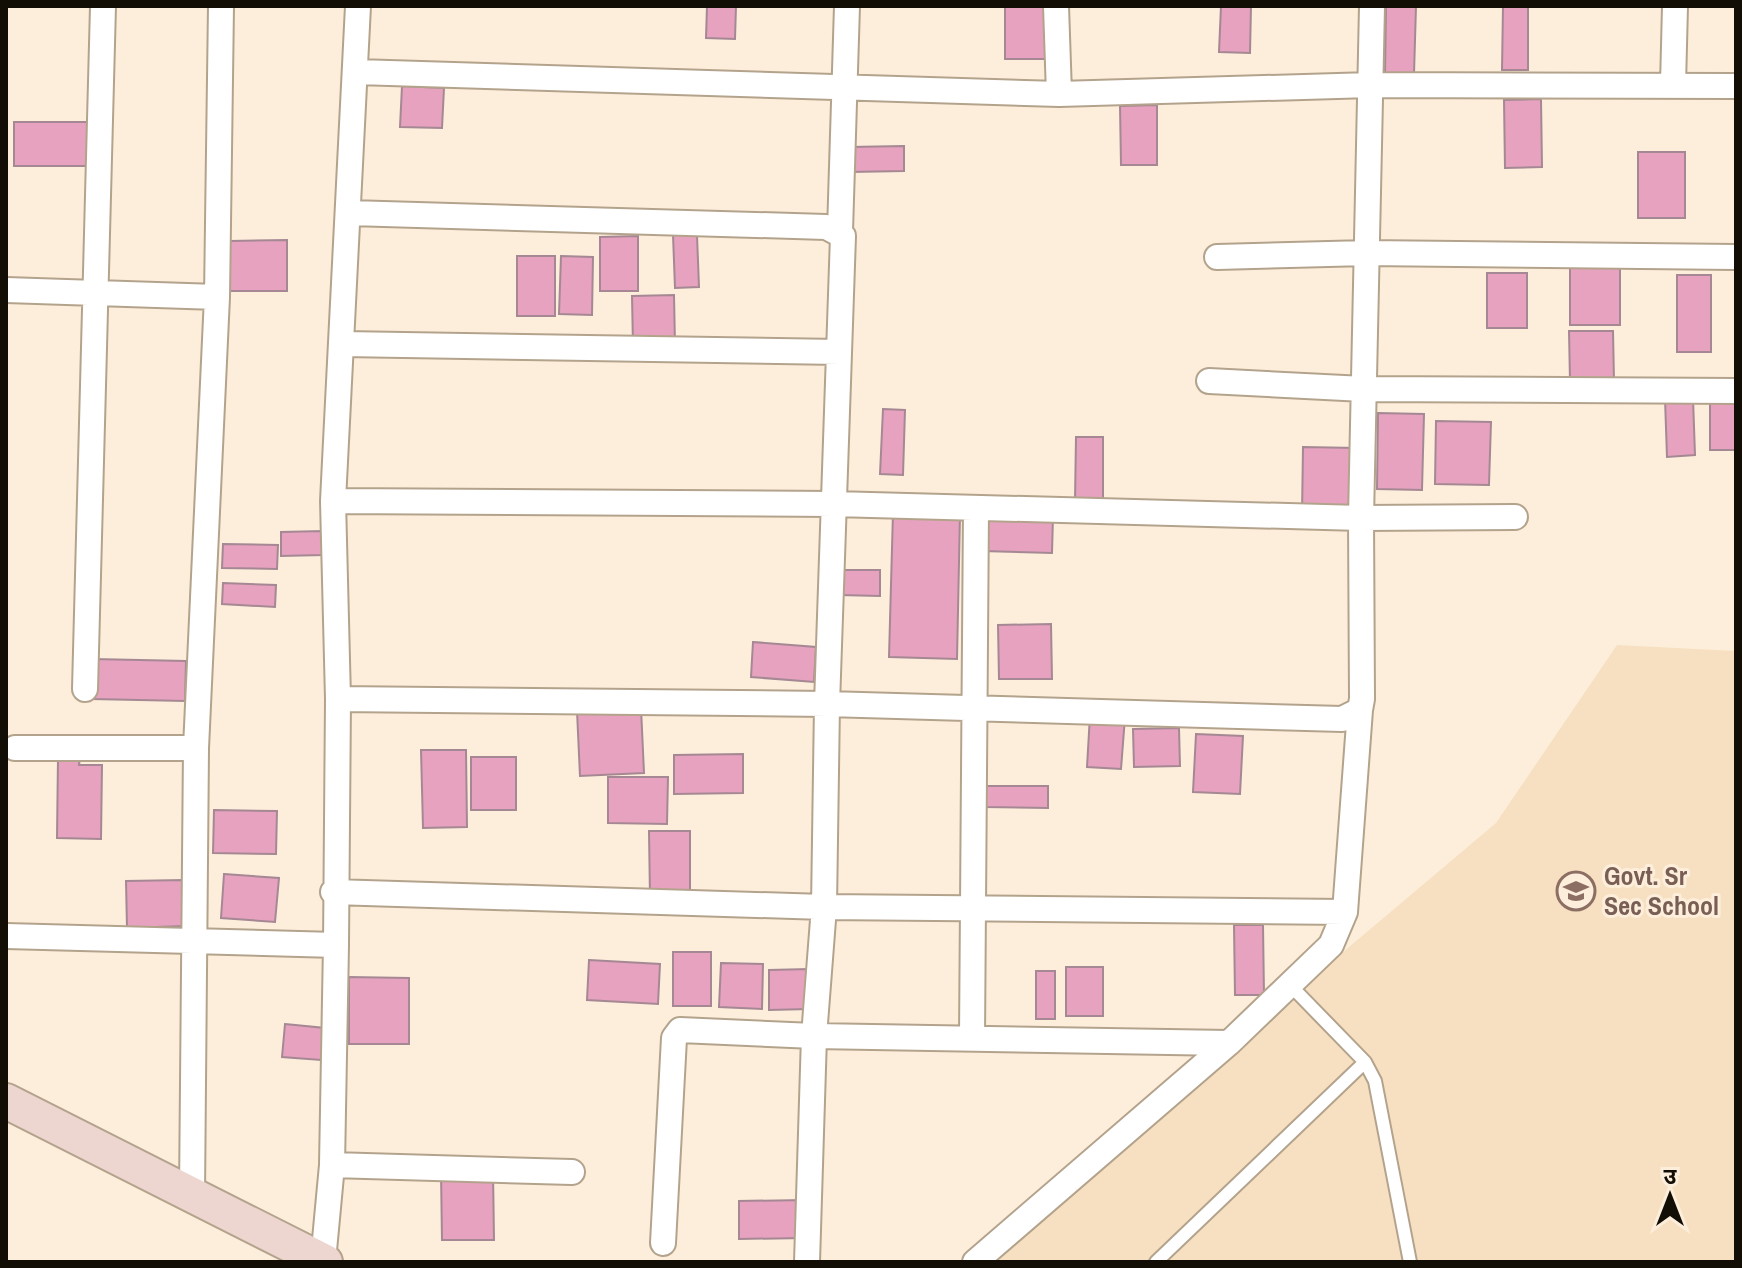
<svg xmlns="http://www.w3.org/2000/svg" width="1742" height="1268" font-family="'Archivo Narrow','Noto Sans Devanagari',sans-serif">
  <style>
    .built { fill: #f6e0c1 }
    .building { fill: #e6a2be; stroke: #a58894; stroke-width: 2 }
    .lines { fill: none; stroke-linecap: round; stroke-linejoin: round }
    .lane-casing { stroke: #b4a38c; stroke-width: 16 }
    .street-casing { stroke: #b4a38c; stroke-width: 28 }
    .secondary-casing { stroke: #b4a38c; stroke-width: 38 }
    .lane { stroke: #fff; stroke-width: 12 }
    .street { stroke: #fff; stroke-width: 24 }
    .secondary { stroke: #edd5d0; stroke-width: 34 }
    .labels { text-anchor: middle; stroke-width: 6; stroke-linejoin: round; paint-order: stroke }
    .education-label { font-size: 26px; font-weight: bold; fill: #785e54; stroke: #fdeedb; text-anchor: start }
  </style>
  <rect width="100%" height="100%" fill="#fdeedb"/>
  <path class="built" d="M1617,645L1736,651V1262H996L1336,958L1496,823Z"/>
  <path class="building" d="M707,6H736L735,39L706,38Z
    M1005,6H1048V59H1005Z
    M1221,6H1251L1250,53L1219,52Z
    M1386,6H1416L1414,74L1385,73Z
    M1503,6H1528V70H1502Z
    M402,86L444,88L442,128L400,127Z
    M1541,99L1542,167L1505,168L1504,100Z
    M1157,105V165H1121L1120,106Z
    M14,122H87V166H14Z
    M904,146V171L850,172L849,147Z
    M1638,152H1685V218H1638Z
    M673,235H697L699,287L675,288Z
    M638,236V291H600V237Z
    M287,240V291H230V241Z
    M517,256H555V316H517Z
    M561,256L593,257L592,315L559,314Z
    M1570,267H1620V325H1570Z
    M1487,273H1527V328H1487Z
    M1677,275H1711V352H1677Z
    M674,295L675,345L633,346L632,296Z
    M1569,331H1613L1614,381H1570Z
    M1693,398L1695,455L1667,457L1665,399Z
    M1710,399H1736V450H1710Z
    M883,409L905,410L903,475L880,474Z
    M1378,413L1424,414L1422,490L1377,489Z
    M1436,421L1491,422L1489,485L1435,484Z
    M1076,437H1103V501H1075Z
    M1303,447L1357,448L1356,515L1302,514Z
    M893,512L960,514L957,659L889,657Z
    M982,515L1053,516L1052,553L982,551Z
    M323,531V555L281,556V532Z
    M223,544L278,545L277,569L222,568Z
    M837,570H880V596L838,595Z
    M223,583L276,585L275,607L222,604Z
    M1051,624L1052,679H999L998,625Z
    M753,642L816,647L814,682L751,677Z
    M93,659L186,661L185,701L92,699Z
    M641,708L644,773L580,776L577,711Z
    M1090,715L1125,717L1121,769L1087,767Z
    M1179,728L1180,766L1134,767L1133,729Z
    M1196,734L1243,736L1240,794L1193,792Z
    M421,750H466L467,827L423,828Z
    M743,754V793L674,794V755Z
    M58,757L80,758L79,765H102L101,839L57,838Z
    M471,757H516V810H471Z
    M608,777H668L667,824L608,823Z
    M984,786H1048V808L984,807Z
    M214,810L277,811L276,854L213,853Z
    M649,831H690V897H650Z
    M224,874L279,878L275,922L221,918Z
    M184,880L185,926L127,928L126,881Z
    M1234,925H1263L1264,995H1235Z
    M673,952H711V1006H673Z
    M589,960L660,964L658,1004L587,1000Z
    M721,963L763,964L762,1009L719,1007Z
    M1066,967H1103V1016H1066Z
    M809,969L810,1009L769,1010V970Z
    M1036,971H1055V1019H1036Z
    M349,977L409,978V1044H349Z
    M285,1024L325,1028L321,1060L282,1057Z
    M493,1171L494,1240H442L441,1172Z
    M805,1200V1238L739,1239V1201Z"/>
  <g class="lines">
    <defs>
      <path id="lane" d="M1291,986L1365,1062L1375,1081L1410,1262
        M1156,1262L1365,1062"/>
      <path id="street" d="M1056,6L1059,94
        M357,72L1059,94L1371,85L1736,86
        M1673,85L1675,6
        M350,213L826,227L843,236L827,704L824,907L814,1036L807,1262
        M840,231L847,6
        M1217,257L1367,253L1736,257
        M6,290L217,297
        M343,344L839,352
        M1209,381L1364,389L1736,391
        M333,501L834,504L1361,518L1515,517
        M85,689L103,6
        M338,699L827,704L1342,719L1360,710L1362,699L1361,518L1372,6
        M15,748H196L192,1195
        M196,748L217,297L221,6
        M333,892L824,907L1345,912
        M6,936L336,945
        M972,1038L976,508
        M332,1165L572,1172
        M663,1243L674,1038L680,1030L814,1036L1229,1043
        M323,1261L332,1165L336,945L338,699L333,501L358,6
        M975,1262L1229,1043L1331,945L1345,912L1360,710"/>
      <path id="secondary" d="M6,1101L325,1262"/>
    </defs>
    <use href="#lane" class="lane-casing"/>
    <use href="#street" class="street-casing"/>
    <use href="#secondary" class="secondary-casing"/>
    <use href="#lane" class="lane"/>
    <use href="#street" class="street"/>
    <use href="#secondary" class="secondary"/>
  </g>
  <defs>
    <symbol id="school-ring" viewBox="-11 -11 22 22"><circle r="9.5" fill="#fdeedb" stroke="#8d6e63" stroke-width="1.5"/><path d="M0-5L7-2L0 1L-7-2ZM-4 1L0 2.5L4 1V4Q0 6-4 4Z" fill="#8d6e63"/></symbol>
  </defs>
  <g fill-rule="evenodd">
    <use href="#school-ring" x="1554" y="869" width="44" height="44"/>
  </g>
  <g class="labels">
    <g class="education-label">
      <text x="1604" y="885">Govt. Sr<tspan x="1604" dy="30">Sec School</tspan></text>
    </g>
  </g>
  <rect width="1742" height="1268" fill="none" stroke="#120d05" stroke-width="16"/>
  <g transform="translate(1670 1196)" stroke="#fdeedb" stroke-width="6" paint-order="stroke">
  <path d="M0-6L14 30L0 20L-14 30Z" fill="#120d05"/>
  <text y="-12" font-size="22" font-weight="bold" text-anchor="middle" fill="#120d05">उ</text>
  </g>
</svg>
